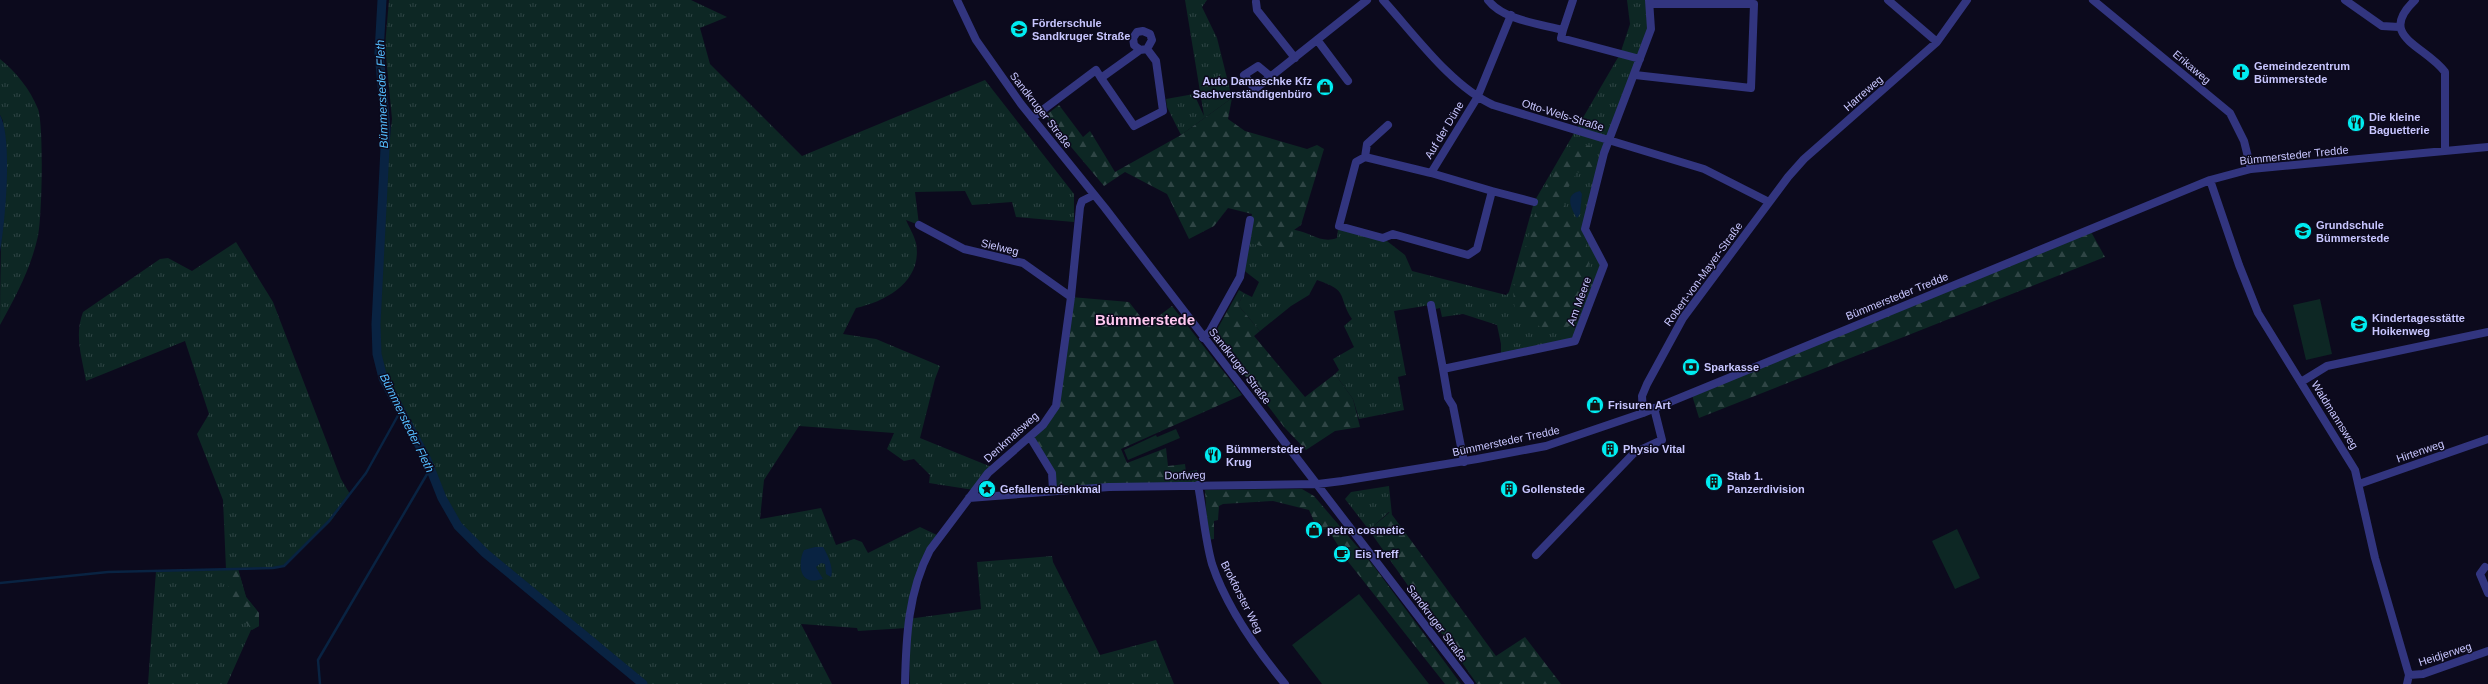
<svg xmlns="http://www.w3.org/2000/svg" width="2488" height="684" font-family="Helvetica,sans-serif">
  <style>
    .grass { fill: url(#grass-tufts) }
    .forest { fill: url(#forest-firs) }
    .pitch { fill: #0d2724 }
    .water { fill: #092342 }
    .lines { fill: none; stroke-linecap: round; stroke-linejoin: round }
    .stream { stroke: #092342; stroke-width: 2.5 }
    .canal { stroke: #092342; stroke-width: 9 }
    .minor { stroke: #32357f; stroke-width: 8 }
    .labels { text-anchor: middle; stroke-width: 3; stroke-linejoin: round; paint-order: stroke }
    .poi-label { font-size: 11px; font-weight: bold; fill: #c8c6ff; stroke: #0c0a1d; text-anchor: start }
    .street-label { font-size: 11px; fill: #c8c6ff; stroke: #0c0a1d }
    .water-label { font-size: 12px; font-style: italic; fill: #54bdff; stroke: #0c0a1d }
    .district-label { font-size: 15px; font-weight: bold; fill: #ffc8ef; stroke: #0c0a1d }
  </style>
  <defs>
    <pattern id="grass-tufts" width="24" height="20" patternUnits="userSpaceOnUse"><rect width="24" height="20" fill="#0d2724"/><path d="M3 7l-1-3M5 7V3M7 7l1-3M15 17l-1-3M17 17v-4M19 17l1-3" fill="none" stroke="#2f4545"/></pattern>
    <pattern id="forest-firs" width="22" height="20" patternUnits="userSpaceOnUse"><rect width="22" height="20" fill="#0d2724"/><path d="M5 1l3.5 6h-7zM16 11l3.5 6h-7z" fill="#2f4545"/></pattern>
  </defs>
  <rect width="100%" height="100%" fill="#0c0a1d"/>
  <path class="grass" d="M389,0H691L727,17L700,28L710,64L802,156L985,80L1074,194V222L1016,217L1012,202L972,205L965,191L915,192L919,225L906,220C909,227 914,235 916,243C923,280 888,301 856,308L843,334L876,339L940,366L935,379L920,438L994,468L974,490L929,483L930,475L914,459L904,461L887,449L894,433L799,426L764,480L760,519L821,508L836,545L854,539L862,542L868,553L920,527L939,536L930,550L908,619L981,609L977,562L1052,556L1053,562L1100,655L1156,640L1174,684H910L908,626L907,628L858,631L857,628L801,624L832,684H641L492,559L458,526L383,378L377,354L376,324L382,211L392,119L385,46Z
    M1185,0H1207L1202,7L1217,38L1232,98L1181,135L1167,107L1166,99L1194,94L1204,116Z
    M1627,0H1649L1651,29L1620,110L1585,229L1604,265L1575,341L1501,358V344L1497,325L1463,314L1442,317L1440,308L1431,310L1430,305L1394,311L1406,375L1398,377L1404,410L1359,419L1353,399L1335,374L1339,370L1333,359L1354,347L1344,326L1352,319C1337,296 1350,291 1317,280L1309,295L1291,306L1260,331L1238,305L1244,293L1252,297L1259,282L1242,269L1246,242C1258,239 1285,228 1295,230C1310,232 1321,244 1337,238L1338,229L1383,238L1405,255L1412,271L1506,295L1509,292L1534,202L1620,54L1630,24Z
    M0,59C16,72 30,89 38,109C44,126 42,217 38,236C31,268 16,296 0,325C0,257 3,189 3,121L0,115Z
    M236,242L273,302L341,479L350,494L331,521L284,566L273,568L238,569L246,597L259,613V626L251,630L227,684H148L156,571L226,569L223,500L197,434L209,414L185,341L86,381C82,357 74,336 83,312L160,259L168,258L192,271Z
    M1389,486L1392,515L1389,512L1369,530L1345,499L1351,492Z"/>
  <path class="forest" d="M1232,98L1228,119L1245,131L1307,149L1317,145L1324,149L1301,225L1294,230L1288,253L1246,242L1252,214L1228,208L1214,226L1189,239L1167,194L1125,172L1104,186L1045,116L1059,105L1083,137L1090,131L1115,172L1181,135Z
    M1572,142L1590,146L1596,158L1592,173L1587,175L1577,172L1563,197L1567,218L1578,226L1591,256L1570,326L1550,332L1515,313L1513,290L1541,193Z
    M2090,230L2105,257L1699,418L1691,392Z
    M1239,290L1244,293L1238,305L1260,331L1254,336L1305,397L1335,374L1353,399L1360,427L1335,431L1306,450L1284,427L1214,335Z
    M1071,297L1129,302L1147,325L1172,306L1242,395L1121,449L1127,463L1166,448L1168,466L1185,464L1186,472L1197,470L1198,482L1054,488L1034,437L1056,406Z
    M1302,489L1314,496L1373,565L1461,684H1445L1346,559L1351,556L1344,545L1339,547L1327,528L1319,532L1309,510L1273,501L1223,504L1219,506L1218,520L1214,521V539L1208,540L1205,490Z
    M1390,512L1496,656L1525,637L1561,684H1477L1369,530Z
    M226,569H238L246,597L259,613V626L252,630L230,603Z"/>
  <path class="pitch" d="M2320,299L2332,354L2306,360L2293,305Z
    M1176,429L1180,438L1128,460L1124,450L1156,435L1157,437Z
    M1957,529L1980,578L1955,589L1932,541Z
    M1359,594L1429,684H1322L1292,645Z"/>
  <path class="water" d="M0,115C13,138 5,224 0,252Z
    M1580,191L1582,194L1580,214L1577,218C1571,209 1564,194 1580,191Z
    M815,547H823C828,555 834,568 831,577L826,574L825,564L821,563L816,567L823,579C818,580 812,582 807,579C798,574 800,557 804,550Z"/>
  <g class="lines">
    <path class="stream" d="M0,583L108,572L273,568L284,566L329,521L366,473L401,410
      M320,684L318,660L430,469"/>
    <path class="canal" d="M382,0L379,53L386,129L376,324L377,354L383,378L427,460L442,498L458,526L485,553L643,684"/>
    <path class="minor" d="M957,0L976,40L1021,104L1105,208L1470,684
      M1383,0C1414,34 1451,86 1493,105L1704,169L1769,202
      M1488,0C1503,20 1540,24 1563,30L1561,38L1640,59
      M1888,0L1937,42
      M2093,0L2230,113L2244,141L2251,169
      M2345,0L2382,26L2399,27
      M2415,0C2376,37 2425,45 2445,72V151
      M1256,2L1257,10L1295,58
      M1563,30L1573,0
      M1318,41L1348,81
      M1140,50L1134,45L1133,38L1137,32L1143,31L1150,34L1152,40L1147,49
      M1635,75L1751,88L1754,4H1650
      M1270,76L1258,66L1244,75L1255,89L1367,0
      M1032,118L1096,70L1101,78L1140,50L1147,49L1156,61L1163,111L1134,126L1101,78
      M1365,157L1367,144L1388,125
      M1431,173L1492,191L1477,249L1468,255L1393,234L1383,238L1339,226L1356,162L1365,157L1431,173L1477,98L1511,15
      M2210,180L2239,265L2258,313L2355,470L2375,558L2409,675L2407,684
      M1492,191L1534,202
      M919,225L964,249L1023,263L1071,297
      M1431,305L1443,369
      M1203,338L1210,331L1240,277L1250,220
      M2301,382L2327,366L2488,332
      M1643,413L1642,396L1647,384L1683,318L1788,177L1804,159L1937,42L1967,0
      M1030,437L1052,473L1053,490
      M1464,462L1453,406L1448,398L1443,369L1575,341L1604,265L1585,229L1604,153L1651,29L1649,0
      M2359,484L2488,439
      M1198,485C1203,511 1205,539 1212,564C1226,606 1257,650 1285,684
      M969,498L1109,487L1318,484L1342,481L1477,459L1546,446L1643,413L2210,180L2251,169L2488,147
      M1536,555L1634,453L1662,440L1654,408
      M2485,567L2480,574L2488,593
      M2409,675L2423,674L2488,651
      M905,684C906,638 908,592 930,550L988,473L1043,425L1056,406L1071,297L1080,207L1082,201L1094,195"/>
  </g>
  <defs>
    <symbol id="school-disc" viewBox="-11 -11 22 22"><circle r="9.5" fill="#00ecf1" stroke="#0c0a1d"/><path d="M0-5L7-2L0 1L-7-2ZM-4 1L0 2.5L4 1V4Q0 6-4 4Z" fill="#111"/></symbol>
    <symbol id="church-disc" viewBox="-11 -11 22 22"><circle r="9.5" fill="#00ecf1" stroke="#0c0a1d"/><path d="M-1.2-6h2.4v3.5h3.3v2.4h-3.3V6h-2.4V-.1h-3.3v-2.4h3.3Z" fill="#111"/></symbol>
    <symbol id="shop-disc" viewBox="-11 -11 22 22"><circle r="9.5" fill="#00ecf1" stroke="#0c0a1d"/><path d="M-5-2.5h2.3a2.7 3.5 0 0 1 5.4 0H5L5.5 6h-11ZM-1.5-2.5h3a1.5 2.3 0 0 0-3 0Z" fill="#111"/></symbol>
    <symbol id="restaurant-disc" viewBox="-11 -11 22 22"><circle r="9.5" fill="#00ecf1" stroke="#0c0a1d"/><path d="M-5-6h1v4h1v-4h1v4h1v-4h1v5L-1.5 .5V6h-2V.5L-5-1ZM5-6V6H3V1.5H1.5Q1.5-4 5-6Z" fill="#111"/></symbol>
    <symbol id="bank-disc" viewBox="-11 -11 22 22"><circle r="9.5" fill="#00ecf1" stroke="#0c0a1d"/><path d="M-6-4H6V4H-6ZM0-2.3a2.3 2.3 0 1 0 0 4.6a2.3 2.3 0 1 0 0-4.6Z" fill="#111"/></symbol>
    <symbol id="building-disc" viewBox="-11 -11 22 22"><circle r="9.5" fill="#00ecf1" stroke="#0c0a1d"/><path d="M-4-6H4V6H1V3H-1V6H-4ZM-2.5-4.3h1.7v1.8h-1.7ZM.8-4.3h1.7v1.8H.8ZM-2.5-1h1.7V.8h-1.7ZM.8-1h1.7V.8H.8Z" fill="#111"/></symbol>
    <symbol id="sight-disc" viewBox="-11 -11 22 22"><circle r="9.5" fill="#00ecf1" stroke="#0c0a1d"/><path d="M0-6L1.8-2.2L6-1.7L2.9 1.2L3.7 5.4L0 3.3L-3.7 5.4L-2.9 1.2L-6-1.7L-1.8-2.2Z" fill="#111"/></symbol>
    <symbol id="cafe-disc" viewBox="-11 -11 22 22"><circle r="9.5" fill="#00ecf1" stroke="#0c0a1d"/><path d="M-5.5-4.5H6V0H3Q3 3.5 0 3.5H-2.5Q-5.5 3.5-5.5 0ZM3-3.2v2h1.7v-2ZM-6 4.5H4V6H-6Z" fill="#111"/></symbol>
  </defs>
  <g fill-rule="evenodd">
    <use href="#school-disc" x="1009" y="19" width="20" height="20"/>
    <use href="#church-disc" x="2231" y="62" width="20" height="20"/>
    <use href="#shop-disc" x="1315" y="77" width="20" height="20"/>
    <use href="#restaurant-disc" x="2346" y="113" width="20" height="20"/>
    <use href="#school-disc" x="2293" y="221" width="20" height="20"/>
    <use href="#school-disc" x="2349" y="314" width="20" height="20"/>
    <use href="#bank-disc" x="1681" y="357" width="20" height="20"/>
    <use href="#shop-disc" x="1585" y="395" width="20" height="20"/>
    <use href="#building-disc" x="1600" y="439" width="20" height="20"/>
    <use href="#restaurant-disc" x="1203" y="445" width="20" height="20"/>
    <use href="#building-disc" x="1704" y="472" width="20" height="20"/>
    <use href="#sight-disc" x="977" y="479" width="20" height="20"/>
    <use href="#building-disc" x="1499" y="479" width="20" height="20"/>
    <use href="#shop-disc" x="1304" y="520" width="20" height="20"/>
    <use href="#cafe-disc" x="1332" y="544" width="20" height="20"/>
  </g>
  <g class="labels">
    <g class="poi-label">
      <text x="1032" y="27">Förderschule<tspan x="1032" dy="13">Sandkruger Straße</tspan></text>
      <text x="2254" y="70">Gemeindezentrum<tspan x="2254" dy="13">Bümmerstede</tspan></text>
      <text x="1312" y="85" text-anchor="end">Auto Damaschke Kfz<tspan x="1312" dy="13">Sachverständigenbüro</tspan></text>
      <text x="2369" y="121">Die kleine<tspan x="2369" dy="13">Baguetterie</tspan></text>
      <text x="2316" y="229">Grundschule<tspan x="2316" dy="13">Bümmerstede</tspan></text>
      <text x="2372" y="322">Kindertagesstätte<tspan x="2372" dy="13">Hoikenweg</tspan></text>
      <text x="1704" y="371">Sparkasse</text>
      <text x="1608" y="409">Frisuren Art</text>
      <text x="1226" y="453">Bümmersteder<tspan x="1226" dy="13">Krug</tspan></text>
      <text x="1623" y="453">Physio Vital</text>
      <text x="1727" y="480">Stab 1.<tspan x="1727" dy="13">Panzerdivision</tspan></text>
      <text x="1000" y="493">Gefallenendenkmal</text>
      <text x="1522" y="493">Gollenstede</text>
      <text x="1327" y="534">petra cosmetic</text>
      <text x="1355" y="558">Eis Treff</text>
    </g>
    <g class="street-label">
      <text transform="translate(2192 67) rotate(40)" y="4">Erikaweg</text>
      <text transform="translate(1863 93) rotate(-41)" y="4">Harreweg</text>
      <text transform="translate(1041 110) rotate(52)" y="4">Sandkruger Straße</text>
      <text transform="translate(1563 115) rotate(17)" y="4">Otto-Wels-Straße</text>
      <text transform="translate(1444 130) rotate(-59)" y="4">Auf der Düne</text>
      <text transform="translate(2294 155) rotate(-6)" y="4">Bümmersteder Tredde</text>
      <text transform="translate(1000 247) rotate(14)" y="4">Sielweg</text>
      <text transform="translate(1703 274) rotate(-54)" y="4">Robert-von-Mayer-Straße</text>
      <text transform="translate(1897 296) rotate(-22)" y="4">Bümmersteder Tredde</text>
      <text transform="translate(1579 301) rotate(-70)" y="4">Am Meere</text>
      <text transform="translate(1240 366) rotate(52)" y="4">Sandkruger Straße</text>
      <text transform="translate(2335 415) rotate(58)" y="4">Waldmannsweg</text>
      <text transform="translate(1011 437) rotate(-42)" y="4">Denkmalsweg</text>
      <text transform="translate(1506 441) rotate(-12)" y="4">Bümmersteder Tredde</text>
      <text transform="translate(2420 451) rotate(-19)" y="4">Hirtenweg</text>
      <text transform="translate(1185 475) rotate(-1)" y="4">Dorfweg</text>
      <text transform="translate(1242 597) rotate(63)" y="4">Brokforster Weg</text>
      <text transform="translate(1437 623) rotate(53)" y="4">Sandkruger Straße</text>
      <text transform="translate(2445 654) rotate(-18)" y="4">Heidjerweg</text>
    </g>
    <g class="water-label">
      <text transform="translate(382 94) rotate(-92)" y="4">Bümmersteder Fleth</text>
      <text transform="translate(407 423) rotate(64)" y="4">Bümmersteder Fleth</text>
    </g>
    <g class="district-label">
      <text x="1145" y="325">Bümmerstede</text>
    </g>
  </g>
</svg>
